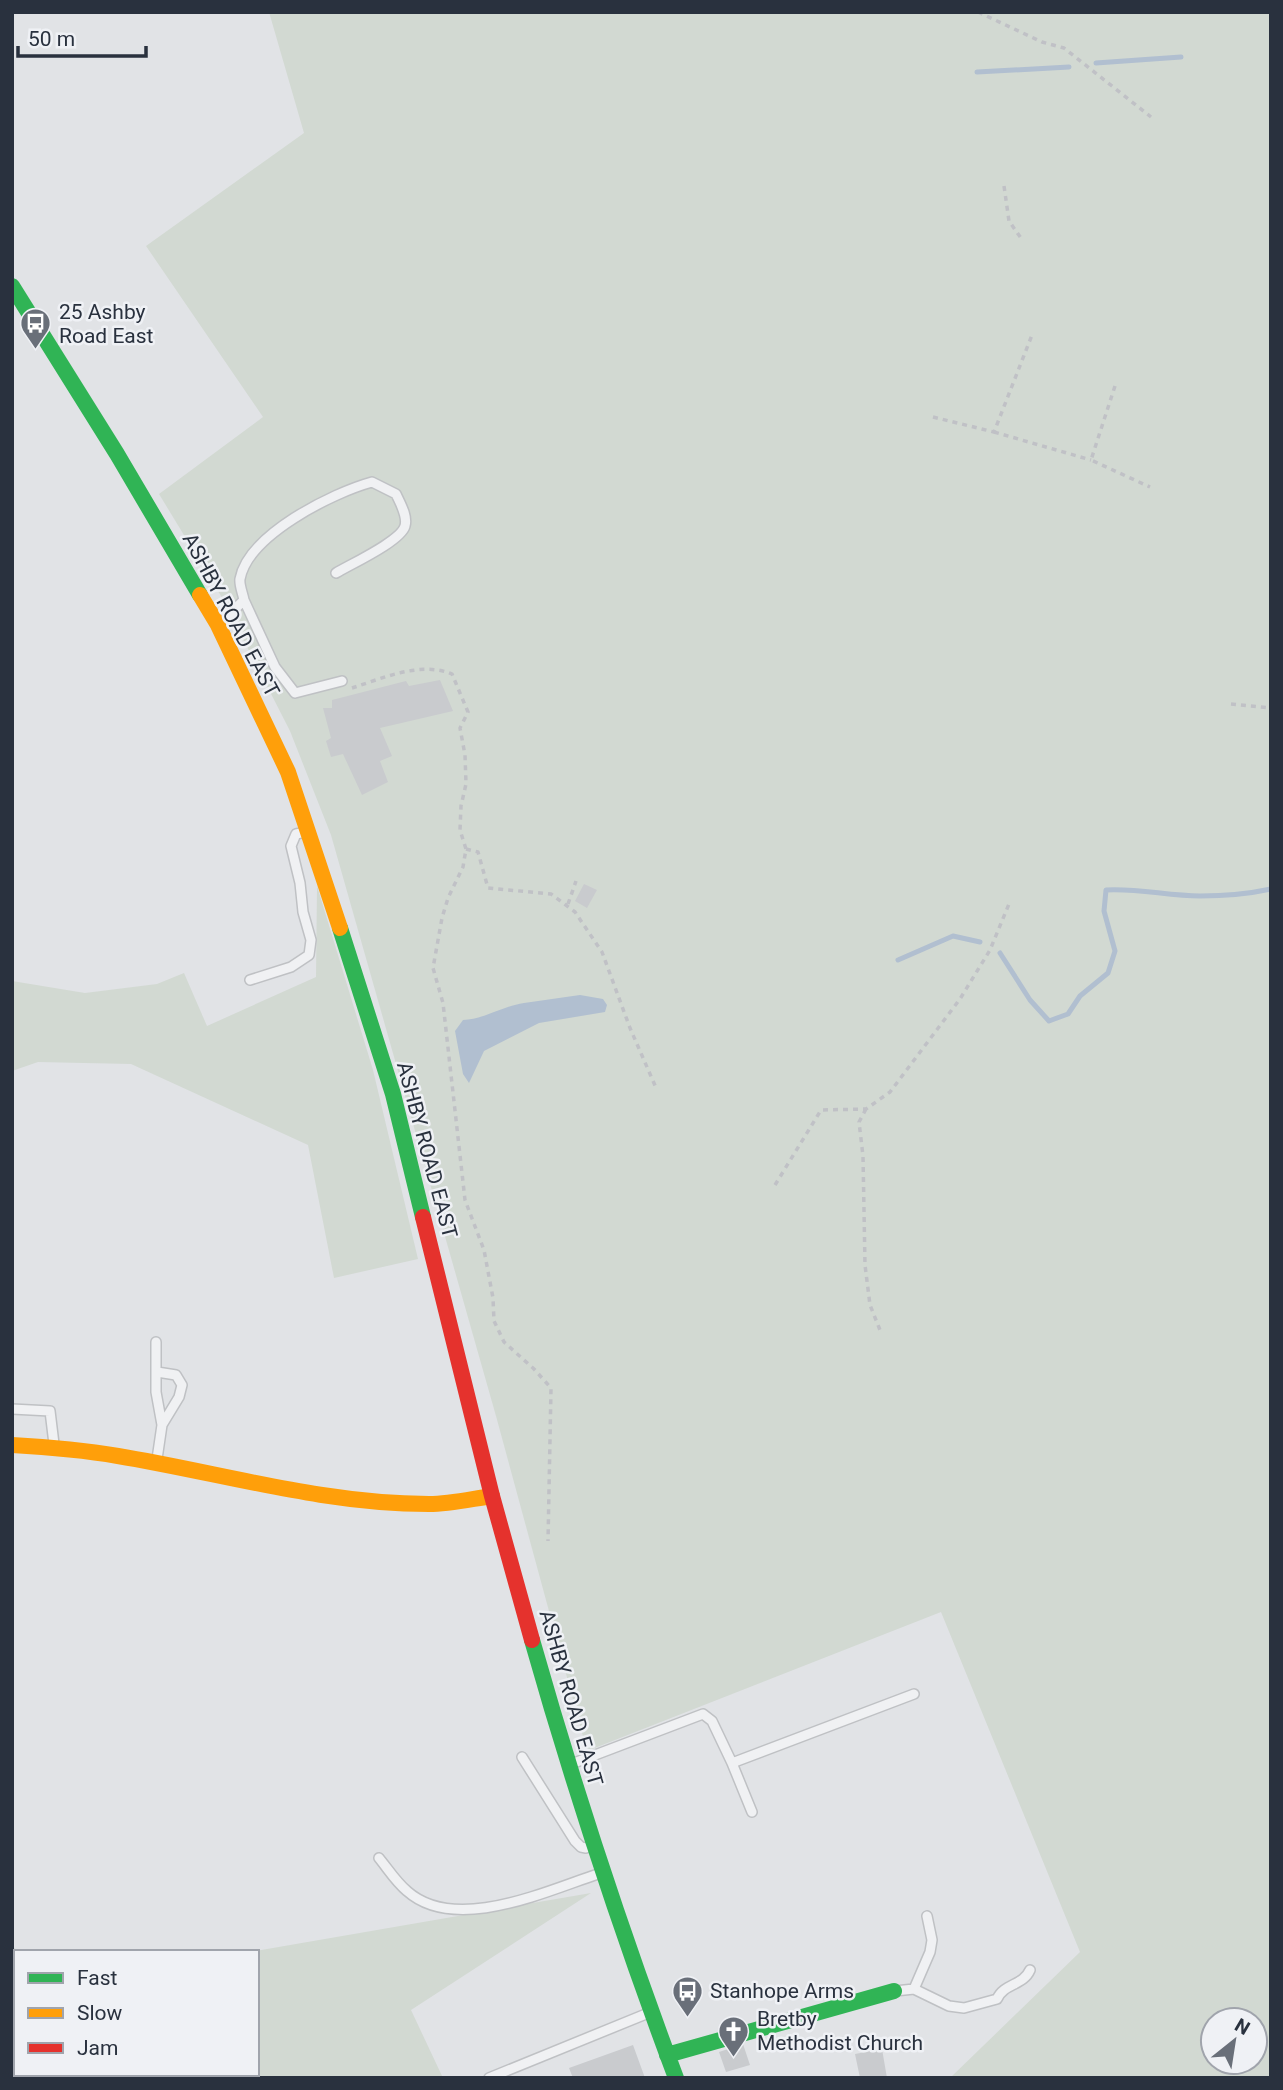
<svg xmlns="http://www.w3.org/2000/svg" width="1283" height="2090" font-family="Roboto,sans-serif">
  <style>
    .green { fill: #d2d9d2; fill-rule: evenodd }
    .water { fill: #b1bfd0 }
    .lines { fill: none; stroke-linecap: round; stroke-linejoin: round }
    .stream { stroke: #b1bfd0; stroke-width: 5 }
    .building { fill: #c9cbce }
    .lane-casing { stroke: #bfc1c4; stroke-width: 12 }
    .path { stroke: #c0c1c6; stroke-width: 3.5; stroke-dasharray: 5 5; stroke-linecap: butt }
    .lane { stroke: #f0f1f3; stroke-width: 9 }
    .fast { stroke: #30b455; stroke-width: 16 }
    .slow { stroke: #ff9f0a; stroke-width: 16 }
    .jam { stroke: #e5322d; stroke-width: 16 }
    .labels { text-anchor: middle; stroke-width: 5; stroke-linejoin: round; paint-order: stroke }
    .poi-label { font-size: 21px; fill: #29313e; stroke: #eff1f5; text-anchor: start }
    .street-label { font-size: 21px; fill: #29313e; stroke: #eff1f5 }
  </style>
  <rect width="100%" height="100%" fill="#e1e3e6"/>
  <path class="green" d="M269,12H1271V2078H950L1080,1952L941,1612L587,1751L496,1416L331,835L290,731L221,596L159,494L263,417L146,246L304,133ZM1213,2020H1255V2062H1213Z
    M317,886L373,1070L418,1259L334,1278L308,1145L131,1064L38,1062L12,1071V981L85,993L157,984L184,973L207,1026L316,977Z
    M591,1893L411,2010L443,2078H12V1947L22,1952H16V2074H257V1952H249Z"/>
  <path class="water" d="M580,995L603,999L607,1005L605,1012L539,1023L484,1051L469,1083L463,1074L455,1031L463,1020C485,1019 503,1006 524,1003C543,1000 561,998 580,995Z"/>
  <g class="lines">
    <path class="stream" d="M1096,63L1181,57
      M977,72L1069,67
      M1000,953L1030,1000L1049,1021L1068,1014L1080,996L1108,973L1115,951L1104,911L1106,890C1138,888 1168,896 1200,896C1223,896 1248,894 1271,889
      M898,960L953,936L980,942"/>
  </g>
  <path class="building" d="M440,680L453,711L380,728L392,756L380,761L388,782L362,795L343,754L331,757L326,741L331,738L323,708H332V700L406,681L409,686Z
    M584,884L597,890L587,908L575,901Z
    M743,2044L750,2065L726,2072L719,2052Z
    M633,2045L645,2078H573L569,2068Z
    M882,2049L887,2078H860L855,2054Z"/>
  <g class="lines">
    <defs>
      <path id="lane" d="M244,600L275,667L295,693L342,681
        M222,622L244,600C243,594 239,585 240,579C248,535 332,493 372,482L396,494C400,503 408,516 405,526C401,541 351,564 336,573
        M250,980L291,967L309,955L311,940L303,912L300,883L291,846L296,834L301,833
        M156,1342V1392L162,1425L157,1459
        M157,1372L176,1375L182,1385L179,1397L162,1425
        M12,1409L50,1411L54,1444
        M522,1757L575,1841L581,1847L586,1848
        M574,1763L703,1714L712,1721L732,1763L914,1694
        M732,1763L752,1812
        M379,1858C388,1869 396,1882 407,1891C455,1934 546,1891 598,1874
        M914,1989L930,1952L932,1940L927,1916
        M895,1991L914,1989L949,2006L964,2008L997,1999C1004,1983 1023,1986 1030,1970
        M489,2078L646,2014"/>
    </defs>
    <use href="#lane" class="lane-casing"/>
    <path class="path" d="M978,12L1042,42L1064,48L1151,117
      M1004,186L1009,221L1023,241
      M1115,386L1091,460L1150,487
      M933,417L994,432L1032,335
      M994,432L1091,460
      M352,688C383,678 421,661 452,674L468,712L460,728L465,755L466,784L461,806L460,830L466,849L463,867L448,898L442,918L433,968L443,1003L465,1200L484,1250L493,1298L494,1321L504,1342L534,1369L551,1388L548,1541
      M1231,704L1271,708
      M466,849L478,852L488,888L551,894L575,912L602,952L630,1028L657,1090
      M568,904L576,881
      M866,1109L859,1122L863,1156L865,1265L870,1305L880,1330
      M775,1185L821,1110L866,1109L890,1092L960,999L990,950L1009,904"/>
    <use href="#lane" class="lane"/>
    <path class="fast" d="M12,286L117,454L200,595
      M340,928L393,1094L423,1217
      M532,1640C574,1788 622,1934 676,2078
      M667,2055L894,1991"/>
    <path class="slow" d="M200,595L218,625L288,772L340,928
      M12,1445C48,1447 83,1450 118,1456C221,1473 323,1504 429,1504C450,1504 471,1499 492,1496"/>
    <path class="jam" d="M423,1217L492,1496L532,1640"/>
  </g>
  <defs>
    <symbol id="bus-pin" viewBox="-11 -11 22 30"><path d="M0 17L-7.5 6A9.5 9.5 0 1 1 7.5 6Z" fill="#696f79" stroke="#eff1f5"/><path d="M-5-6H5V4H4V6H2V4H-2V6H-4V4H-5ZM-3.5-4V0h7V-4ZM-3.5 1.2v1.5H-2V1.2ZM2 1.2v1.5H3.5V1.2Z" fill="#fff"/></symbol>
    <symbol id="church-pin" viewBox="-11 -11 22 30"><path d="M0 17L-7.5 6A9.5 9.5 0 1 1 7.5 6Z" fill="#696f79" stroke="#eff1f5"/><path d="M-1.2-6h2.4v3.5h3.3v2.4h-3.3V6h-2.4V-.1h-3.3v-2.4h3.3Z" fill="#fff"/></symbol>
  </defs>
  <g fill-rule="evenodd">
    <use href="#bus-pin" x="18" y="306" width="35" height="47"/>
    <use href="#bus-pin" x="670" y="1974" width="35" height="47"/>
    <use href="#church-pin" x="716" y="2014" width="35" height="47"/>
  </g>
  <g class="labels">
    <g class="poi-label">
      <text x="59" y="319">25 Ashby<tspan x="59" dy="24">Road East</tspan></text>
      <text x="710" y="1998">Stanhope Arms</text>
      <text x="757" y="2026">Bretby<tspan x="757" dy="24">Methodist Church</tspan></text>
    </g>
    <g class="street-label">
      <text transform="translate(231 615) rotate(62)" y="7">ASHBY ROAD EAST</text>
      <text transform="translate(427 1150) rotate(75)" y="7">ASHBY ROAD EAST</text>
      <text transform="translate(571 1698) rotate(74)" y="7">ASHBY ROAD EAST</text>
    </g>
  </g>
  <rect width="1283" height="2090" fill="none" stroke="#29313e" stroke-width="28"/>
  <rect x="14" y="1950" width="245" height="126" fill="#eff1f5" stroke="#a0a4ac" stroke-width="2"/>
  <rect x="28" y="1973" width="35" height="10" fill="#30b455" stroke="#a0a4ac" stroke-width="2"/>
  <text x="77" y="1985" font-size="21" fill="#29313e">Fast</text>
  <rect x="28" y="2008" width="35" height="10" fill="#ff9f0a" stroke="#a0a4ac" stroke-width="2"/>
  <text x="77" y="2020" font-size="21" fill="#29313e">Slow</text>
  <rect x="28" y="2043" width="35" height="10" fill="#e5322d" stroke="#a0a4ac" stroke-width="2"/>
  <text x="77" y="2055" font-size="21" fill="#29313e">Jam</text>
  <g transform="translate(1234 2041) rotate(30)"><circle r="33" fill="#eff1f5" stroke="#a0a4ac" stroke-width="2"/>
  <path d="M0-5L12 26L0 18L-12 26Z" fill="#696f79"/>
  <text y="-10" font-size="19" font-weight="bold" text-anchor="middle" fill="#29313e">N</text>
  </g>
  <path d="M18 46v10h128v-10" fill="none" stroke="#29313e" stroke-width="3.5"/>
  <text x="28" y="46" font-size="21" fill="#29313e" stroke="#eff1f5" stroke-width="5" paint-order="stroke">50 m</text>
</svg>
